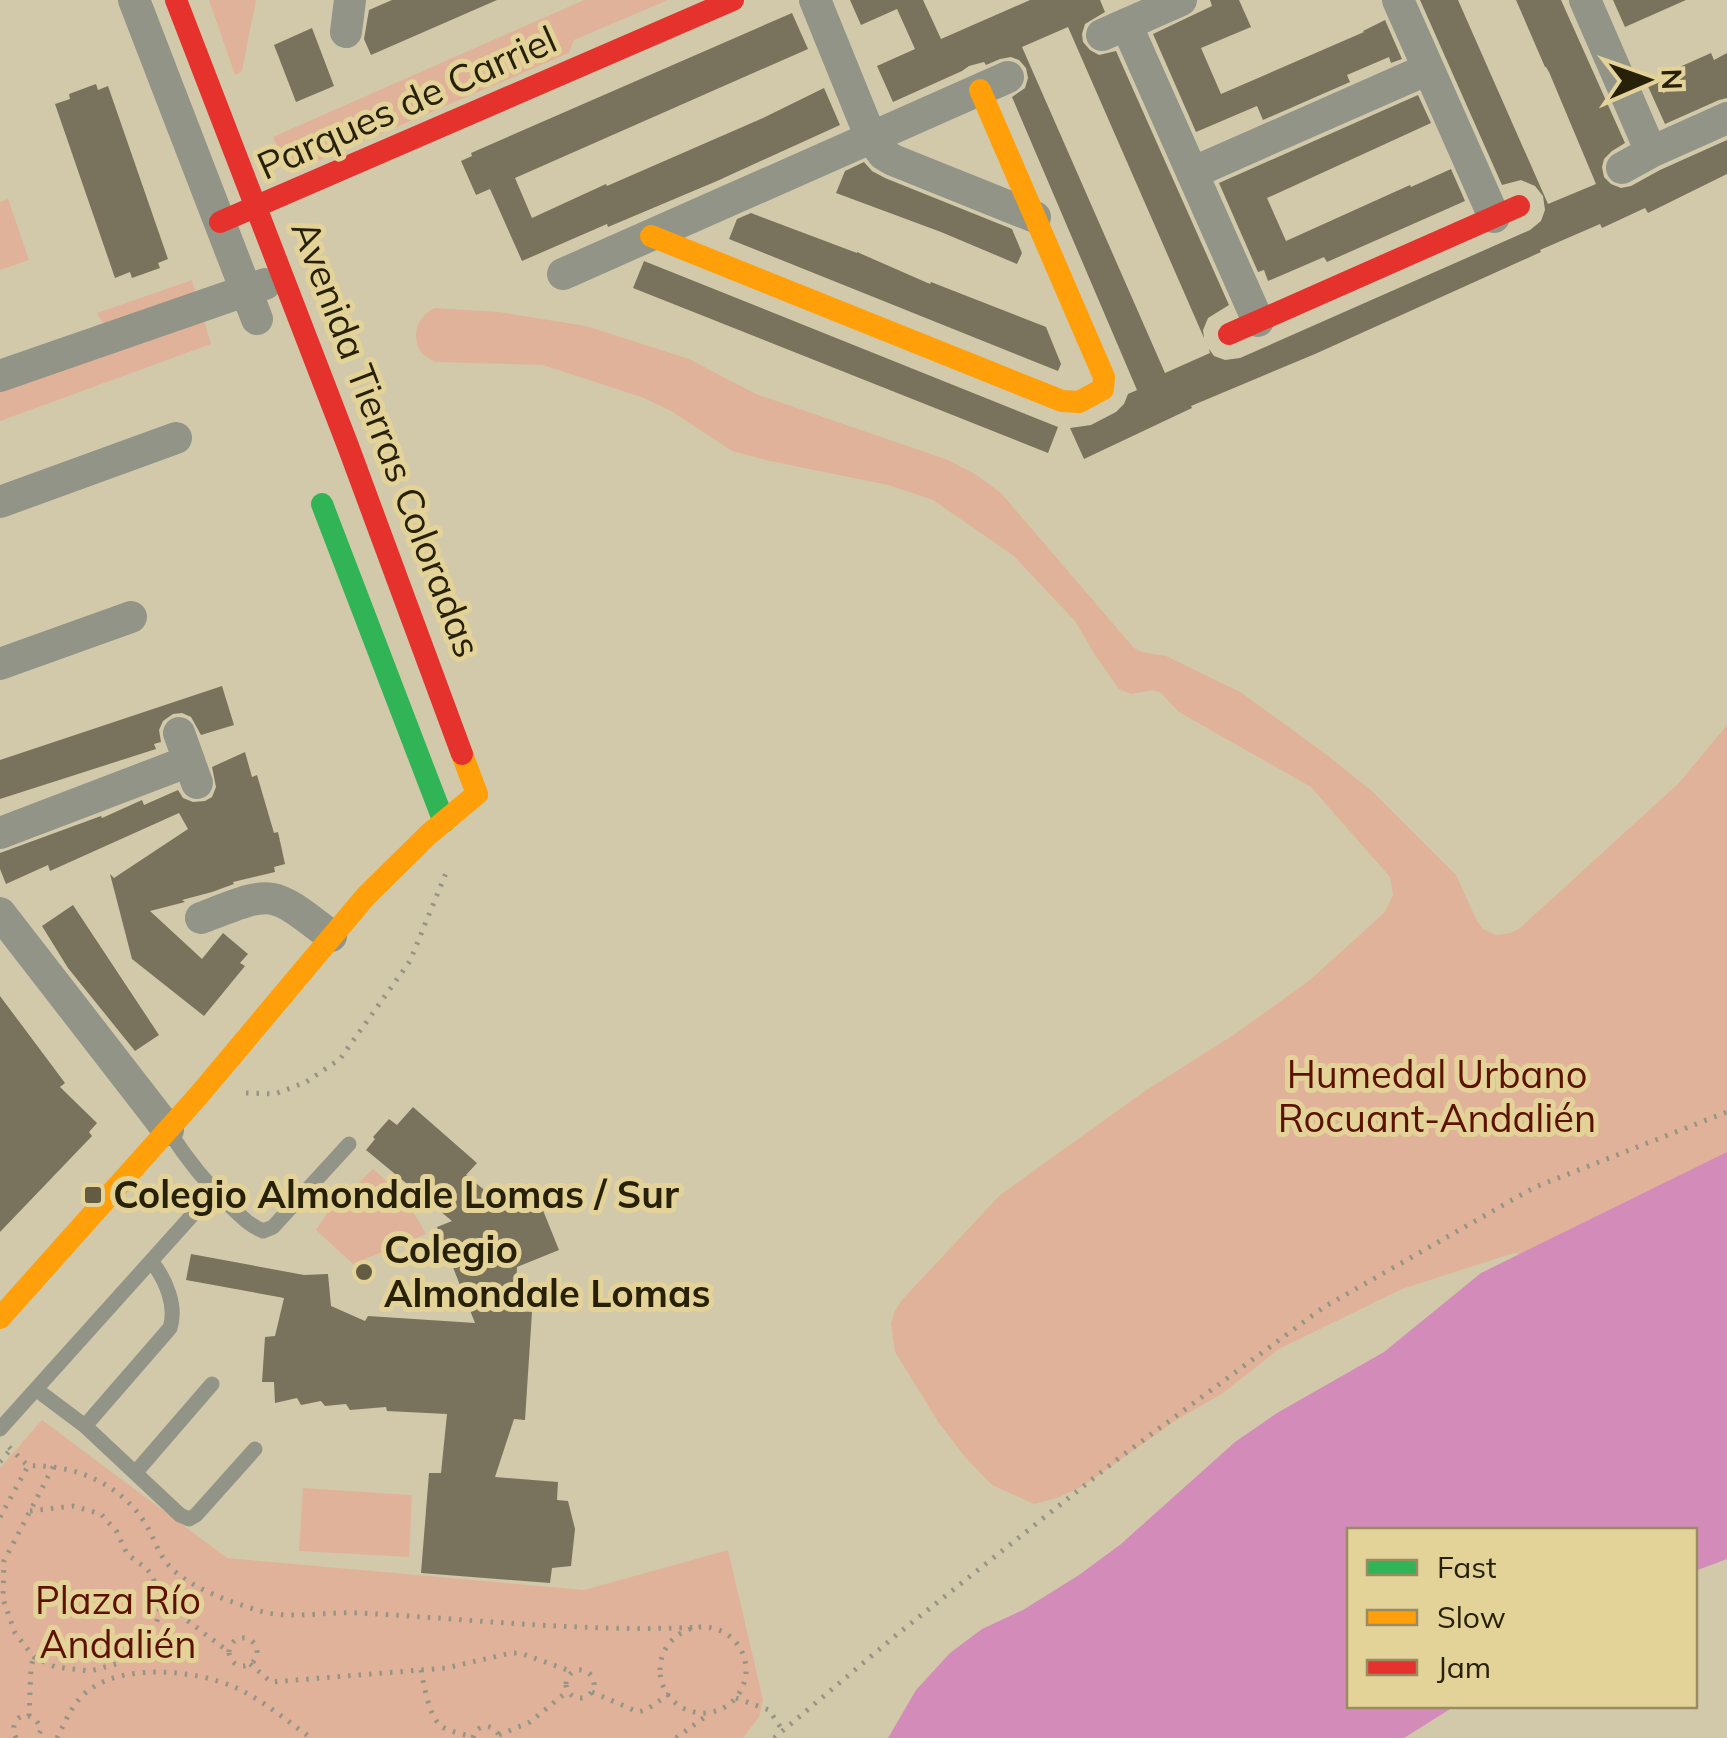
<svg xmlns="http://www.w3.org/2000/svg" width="1727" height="1738" font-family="Mulish,sans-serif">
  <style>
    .green { fill: #e1b29a }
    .water { fill: #d38cba }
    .building { fill: #79735d }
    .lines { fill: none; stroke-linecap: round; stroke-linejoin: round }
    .path { stroke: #969585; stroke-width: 5; stroke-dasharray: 2.5 8; stroke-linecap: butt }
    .lane { stroke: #919487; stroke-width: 15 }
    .street { stroke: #919487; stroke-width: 32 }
    .fast { stroke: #30b455; stroke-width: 22 }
    .slow { stroke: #ff9f0a; stroke-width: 22 }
    .jam { stroke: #e5322d; stroke-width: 22 }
    .poi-dot { fill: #645c42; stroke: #e3d399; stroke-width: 4 }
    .labels { text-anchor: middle; stroke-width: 10; stroke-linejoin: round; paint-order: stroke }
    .street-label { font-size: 38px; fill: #28210a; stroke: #e3d399 }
    .park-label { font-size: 38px; fill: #5d1100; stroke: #e3d399 }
    .poi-label { font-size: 38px; font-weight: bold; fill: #28210a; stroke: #e3d399; text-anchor: start }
  </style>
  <rect width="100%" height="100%" fill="#d2c9aa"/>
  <path class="green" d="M209,0H256L242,71L235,75Z
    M584,0H668L574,40L569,53L289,173L273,137Z
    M8,199L29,260L0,270V202Z
    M192,280L211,344L0,421V383L113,341L97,313Z
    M435,308L499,312L586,326L689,359L756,394L948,460L975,474L1001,493L1134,648L1142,652L1166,656L1242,693L1327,755L1373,792L1456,875L1477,921L1483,929L1496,935L1511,933L1520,928L1679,783L1727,725V1233L1612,1269L1514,1253L1402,1289L1279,1349L1223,1393L1175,1421L1083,1486L1057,1498L1034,1504L992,1485L965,1457L939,1423L895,1352L891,1324L894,1313L901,1301L1000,1195L1145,1091L1235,1034L1310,980L1385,912L1393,895L1390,877L1311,787L1179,712L1161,693L1153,690L1131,694L1119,689L1095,655L1075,621L1014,556L933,500L888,485L770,461L732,451L671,411L644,398L543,365L436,362C431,360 424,356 421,352C410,335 418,315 435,308Z
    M373,1169C396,1188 412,1207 426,1234L353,1264L316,1230L328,1212Z
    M42,1420L227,1558L584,1590L728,1550L763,1700L759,1717L743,1738H0V1468Z
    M303,1488L412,1495L409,1557L299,1551Z"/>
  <path class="water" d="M1727,1152V1559L1695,1571L1694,1530H1350V1706H1455L1404,1738H888L916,1690L950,1653L982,1629L1023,1610L1079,1575L1121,1544L1235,1442L1277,1413L1384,1352L1481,1273Z"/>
  <path class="building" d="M392,0H497L371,55L364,39L369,10Z
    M850,0H923L941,39L1030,0H1100L1105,12L1085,24L1082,34L1083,42L1090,50L1099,55L1116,51L1229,305L1208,318L1203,330L1204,338L1068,27L1022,47L1165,373L1210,353L1209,349L1214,356L1225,360L1240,358L1530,230L1541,221L1545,210L1543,196L1535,186L1521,180L1502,185L1420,0H1458L1548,204L1596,184L1549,72L1546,67H1545L1516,0H1561L1625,143L1612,151L1604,159L1602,167L1604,177L1611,184L1621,188L1631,186L1660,170L1727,140V174L1648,213L1645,208L1602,228L1600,224L1540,250L1541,252L1315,354L1191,406L1192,408L1084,459L1070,428L1091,425L1116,412L1124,404L1128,394L1137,390L1012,97L1025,88L1028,78L1026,68L1019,60L1011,57L1000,59L986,65L984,62L969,66L962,71L893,102L877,66L915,49L897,9L861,25Z
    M1210,0H1239L1251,27L1201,48L1221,94L1364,32L1363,31L1385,20L1402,59L1391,63L1389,57L1347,75L1350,82L1263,120L1257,106L1196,132L1153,34L1212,6Z
    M1613,0H1686L1625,27Z
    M792,13L808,49L515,178L532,218L606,184L607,186L763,118L824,88L840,125L717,181L608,227L607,224L522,261L490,189L476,195L461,161L472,156L471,153Z
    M312,28L334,86L296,102L274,45Z
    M1711,53L1714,60L1727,53V98L1719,100L1665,124L1646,82Z
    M96,84L98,90L108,86L168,259L158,263L160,268L132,278L130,272L115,278L55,104L70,99L69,94Z
    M1418,95L1431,123L1267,198L1286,241L1410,185L1411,187L1451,169L1465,201L1327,262L1324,257L1268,281L1264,270L1258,272L1219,183Z
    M864,162L872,171L885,178L1012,229L1022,253L1017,264L941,232L836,193L845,171Z
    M751,213L857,253V252L930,284L931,282L1046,327L1061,364L1058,371L729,239L737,219Z
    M644,261L1058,427L1048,453L633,288Z
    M222,686L234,725L201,735L191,717L182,713L173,714L163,721L159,730L161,742L154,744L156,749L0,799V760Z
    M245,752L252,777L257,775L274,833L278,832L285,864L274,867L275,872L233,882L234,884L212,892L182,900L185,902L150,911L202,959L223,933L248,954L240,963L245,966L204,1016L132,959L110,874L114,878L188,829L179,813L50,871L48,865L6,884L0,869V853L101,816L102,818L142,800L144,805L178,790L183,798L193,802L205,801L212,797L216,787L212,767Z
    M73,905L159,1035L135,1051L68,968L42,926Z
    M0,996L65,1083L60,1087L97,1123L89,1132L92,1136L0,1232Z
    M413,1107L477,1163L466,1175L499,1202L534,1188L559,1250L517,1267L514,1311L532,1312L525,1420L514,1419L495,1477L558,1482L557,1500L568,1501L575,1529L571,1566L552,1568L550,1583L421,1573L429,1473H441L447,1414L387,1411L386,1407L350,1410L346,1404L325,1406L321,1401L301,1405L297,1398L275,1403L274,1382H262L265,1337L275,1336L284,1298L186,1280L191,1254L304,1275L328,1274L331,1306L365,1321L368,1316L475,1323L437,1227L452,1221L366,1150L375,1139L373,1137L389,1119L397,1125Z"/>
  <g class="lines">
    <path class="path" d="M246,1093L275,1094L306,1082L340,1059L410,961L448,868
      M9,1447L28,1466
      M0,1462L11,1449
      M30,1511L73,1506L101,1514L117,1532L127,1554L147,1569L153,1577L161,1604L156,1625L140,1648L120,1663L90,1671L55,1667L34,1657L15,1633L3,1599L4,1561L54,1465
      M0,1517L28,1466C73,1464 120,1483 145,1523C155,1539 158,1555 172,1569C195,1590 231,1602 260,1611C290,1620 328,1611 359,1613C473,1619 587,1633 701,1627
      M161,1604L176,1612L229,1652
      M660 1670a43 43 0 1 1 86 0a43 43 0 1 1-86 0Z
      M229 1652a14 14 0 1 1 28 0a14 14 0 1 1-28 0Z
      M250,1664L271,1682L446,1668L511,1653H520L573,1672
      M421,1670C424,1685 429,1717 441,1726C449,1732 464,1734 473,1737
      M566 1684a14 14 0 1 1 28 0a14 14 0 1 1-28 0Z
      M592,1692L638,1712L646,1710L669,1694
      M736,1698L769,1710L783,1731
      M29,1716L31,1666L34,1657
      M499,1735L530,1722L568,1691
      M16,1738C6,1716 33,1705 41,1730L37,1738
      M57,1738C66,1720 74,1699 92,1688C127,1664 196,1670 234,1687C262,1699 287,1721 311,1738
      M473,1738C477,1723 492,1723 499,1735
      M676,1738L709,1714
      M774,1738L900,1632L1119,1458L1324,1307L1535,1187L1727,1112"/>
    <path class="lane" d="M170,1133C187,1159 204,1181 226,1202C238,1213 248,1225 263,1231L273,1227L349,1144
      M37,1390L85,1426L180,1515L189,1519L196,1515L255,1449
      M85,1426L170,1328C177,1306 166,1280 152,1262
      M0,1429L214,1191
      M136,1472L212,1384"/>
    <path class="street" d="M134,0L257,319
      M815,0L871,138L883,154L893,160L1035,217
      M1398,0L1494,217
      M1585,0L1651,152
      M1126,24L1258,321
      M346,32L350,0
      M1102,35L1181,0
      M1622,168L1651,152L1727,118
      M1192,173L1428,69
      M563,274L1008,77
      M0,376L265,284
      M0,502L176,438
      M0,664L131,617
      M179,733L197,783
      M0,833L189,761
      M0,913L168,1130
      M201,918C274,890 269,888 331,936"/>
    <path class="fast" d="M322,504L444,822"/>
    <path class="slow" d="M651,236L1062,401L1079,402L1103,389L1104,377L980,90
      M0,1318L199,1095L366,896L429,834L477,794L462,754"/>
    <path class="jam" d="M176,0L348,446L462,754
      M220,222L733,0
      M1229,334L1519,206"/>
  </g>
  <g class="poi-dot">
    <rect x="83" y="1185" width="20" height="20" rx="5"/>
    <circle cx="364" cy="1272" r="10"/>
  </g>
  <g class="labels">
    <g class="street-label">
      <text transform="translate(407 103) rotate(-24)" y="13">Parques de Carriel</text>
      <text transform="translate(386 439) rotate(69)" y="13">Avenida Tierras Coloradas</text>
    </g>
    <g class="park-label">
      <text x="1437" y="1088">Humedal Urbano<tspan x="1437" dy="44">Rocuant-Andalién</tspan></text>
      <text x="118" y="1614">Plaza Río<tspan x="118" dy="44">Andalién</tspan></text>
    </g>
    <g class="poi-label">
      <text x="113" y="1208">Colegio Almondale Lomas / Sur</text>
      <text x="384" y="1263">Colegio<tspan x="384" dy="44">Almondale Lomas</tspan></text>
    </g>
  </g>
  <rect x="1347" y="1528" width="350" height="180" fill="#e3d399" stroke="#988c60" stroke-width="2.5"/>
  <rect x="1367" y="1560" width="50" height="15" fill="#30b455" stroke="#988c60" stroke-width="2.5"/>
  <text x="1437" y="1578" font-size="30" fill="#28210a">Fast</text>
  <rect x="1367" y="1610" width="50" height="15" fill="#ff9f0a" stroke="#988c60" stroke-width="2.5"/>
  <text x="1437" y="1628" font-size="30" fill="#28210a">Slow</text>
  <rect x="1367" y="1660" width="50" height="15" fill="#e5322d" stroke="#988c60" stroke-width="2.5"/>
  <text x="1437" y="1678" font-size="30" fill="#28210a">Jam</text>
  <g transform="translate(1647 80) rotate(88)" stroke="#e3d399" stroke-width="8" paint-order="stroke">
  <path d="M0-8L18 38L0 25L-18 38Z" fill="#28210a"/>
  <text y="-15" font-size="28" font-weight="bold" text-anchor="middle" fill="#28210a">N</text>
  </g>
</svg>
